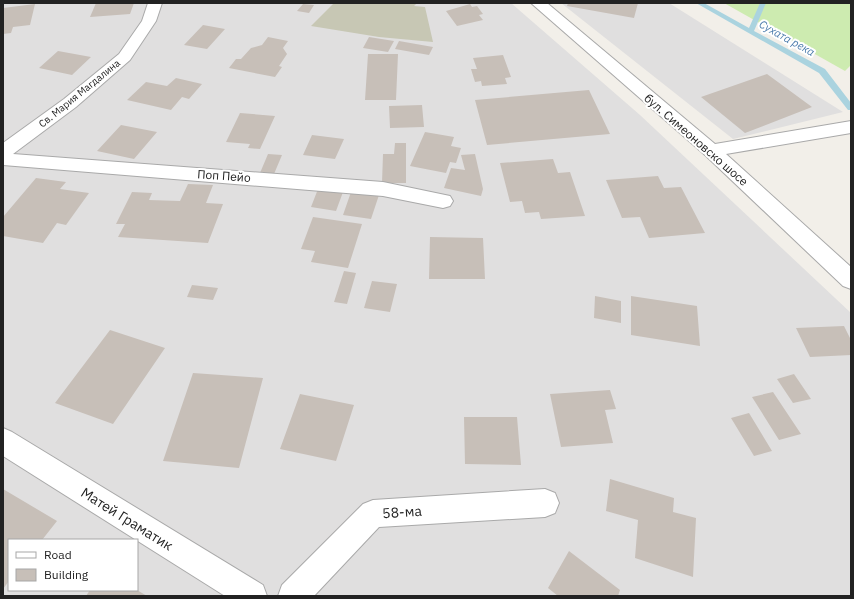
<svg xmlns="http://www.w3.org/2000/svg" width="854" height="599" font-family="'IBM Plex Sans',sans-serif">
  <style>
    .residential { fill: #e0dfdf; fill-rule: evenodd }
    .construction { fill: #c7c7b4 }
    .grass { fill: #cdebb0 }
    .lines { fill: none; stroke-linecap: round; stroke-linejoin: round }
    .stream { fill: #aad3df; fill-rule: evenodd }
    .building { fill: #c7bfb8 }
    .minor-casing { stroke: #a9a9a9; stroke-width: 2 }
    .minor { fill: #fff; fill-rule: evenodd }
    .labels { text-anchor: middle; stroke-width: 4; stroke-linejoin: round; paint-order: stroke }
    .far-street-label { font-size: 10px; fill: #222; stroke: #fff }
    .far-water-label { font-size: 11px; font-style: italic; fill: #4a7aab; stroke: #fff }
    .street-label { font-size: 12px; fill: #222; stroke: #fff }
    .near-street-label { font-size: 14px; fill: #222; stroke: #fff }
  </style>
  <rect width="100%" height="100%" fill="#f2efe9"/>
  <path class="residential" d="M3,3H511L640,115L851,313V596H3ZM9,540H137V590H9Z
    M561,3H669L843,112L733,139Z"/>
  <path class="construction" d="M334,3H417L414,6L425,7L433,42L379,37L311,26Z"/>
  <path class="grass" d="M724,3H851V65L845,71Z"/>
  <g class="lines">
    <path class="stream" d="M696,3H704L749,28L760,3H766L754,31L825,69L851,103V110H848L819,73Z"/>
  </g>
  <path class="building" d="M96,3H134L130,14L90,17Z
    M568,3H638L634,18L567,6Z
    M35,4L30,25L13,27L11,33L3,34V8Z
    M303,4L314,5L309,13L297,11Z
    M470,4L472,7L477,6L483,14L479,15L483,20L457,26L446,11Z
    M203,25L225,29L207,49L184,45Z
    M268,37L288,41L283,48L287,54L279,66L282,67L275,77L229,68L236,59H241L251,48L262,45Z
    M369,37L394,41L388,52L363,48Z
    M399,41L433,47L429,55L395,49Z
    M58,51L91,57L72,75L39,68Z
    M368,54H398L396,100H365Z
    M503,55L511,77L505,78L507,84L482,86L481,81L475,82L471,69H477L473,58Z
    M767,74L812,107L745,133L701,97Z
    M176,78L202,84L189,99L182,97L171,110L127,100L146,82L167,86Z
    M589,90L610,134L487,145L475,100Z
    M422,105L424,127L390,128L389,106Z
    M240,113L275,116L260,149L248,148L250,144L226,142Z
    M121,125L157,132L134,159L97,151Z
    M425,132L454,137L451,146L461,148L456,163L450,162L446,173L410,166Z
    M312,135L344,139L335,159L303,155Z
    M395,143H406V183H382L383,154H394Z
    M268,154L282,155L274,174L260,173Z
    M475,154L483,189L481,196L444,188L451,168L465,170L461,155Z
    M553,159L558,173L570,172L585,216L541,219L539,212L525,213L522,201L510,202L500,163Z
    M658,176L664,188L681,187L705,233L649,238L640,217L622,218L606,180Z
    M36,178L66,182L60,189L89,193L66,225L57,223L43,243L3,236V217Z
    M188,184L213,185L206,203L223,204L208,243L118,237L125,224H116L132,192L152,193L149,200L180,201Z
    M318,189L343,192L336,211L311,207Z
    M351,192L379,195L371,219L343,215Z
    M313,217L362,224L348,268L311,262L315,251L301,249Z
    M430,237L483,238L485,279H429Z
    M344,271L356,273L347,304L334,302Z
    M372,281L397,284L390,312L364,308Z
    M192,285L218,288L213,300L187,297Z
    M595,296L621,301V323L594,318Z
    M631,296L697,306L700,346L631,335Z
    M844,326L851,340V355L810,357L796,328Z
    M110,330L165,348L113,424L55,403Z
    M193,373L263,378L239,468L163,461Z
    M794,374L811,399L793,403L777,379Z
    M610,390L616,409L605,410L613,443L561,447L550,394Z
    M773,392L801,434L779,440L752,397Z
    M300,394L354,405L336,461L280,449Z
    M749,413L772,451L754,456L731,418Z
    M464,417H517L521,465L465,464Z
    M610,479L674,498L673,512L696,518L693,577L635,558L638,520L606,511Z
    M3,489L57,521L42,540H9V581L3,589Z
    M569,551L620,590L618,596H558L548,588Z
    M90,590H137L147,596H86Z"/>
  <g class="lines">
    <defs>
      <path id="minor" d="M148,3H162L156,21L130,60L76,107L13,154L383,182L450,196L453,201L450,206L443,208L383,196L3,165V143L64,99L119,54L142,21Z
        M531,3H547L715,144L851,121V133L726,154L851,267V289L843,286L705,155Z
        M3,428L12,432L263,585L267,596H225L3,456Z
        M545,489L555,493L559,503L555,513L545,517L379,527L314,596H278L282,585L363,504L373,500Z"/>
    </defs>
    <use href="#minor" class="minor-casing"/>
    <use href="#minor" class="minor"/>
  </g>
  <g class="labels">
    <g class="far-street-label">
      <text transform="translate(79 93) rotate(-39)" y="4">Св. Мария Магдалина</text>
    </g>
    <g class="far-water-label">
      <text transform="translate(787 38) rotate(29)" y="4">Сухата река</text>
    </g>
    <g class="street-label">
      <text transform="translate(696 140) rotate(41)" y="4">бул. Симеоновско шосе</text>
      <text transform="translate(224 176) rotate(4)" y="4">Поп Пейо</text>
    </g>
    <g class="near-street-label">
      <text transform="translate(402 512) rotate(-4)" y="5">58-ма</text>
      <text transform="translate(127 519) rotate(32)" y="5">Матей Граматик</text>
    </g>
  </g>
  <rect width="854" height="599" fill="none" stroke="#222222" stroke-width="8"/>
  <rect x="8" y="539" width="130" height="52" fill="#ffffff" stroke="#a7a7a7"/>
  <rect x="16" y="552" width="20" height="6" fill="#ffffff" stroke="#a7a7a7"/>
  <text x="44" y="559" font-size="12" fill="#222222">Road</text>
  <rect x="16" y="569" width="20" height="12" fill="#c7bfb8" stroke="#a7a7a7"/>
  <text x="44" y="579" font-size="12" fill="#222222">Building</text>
</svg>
